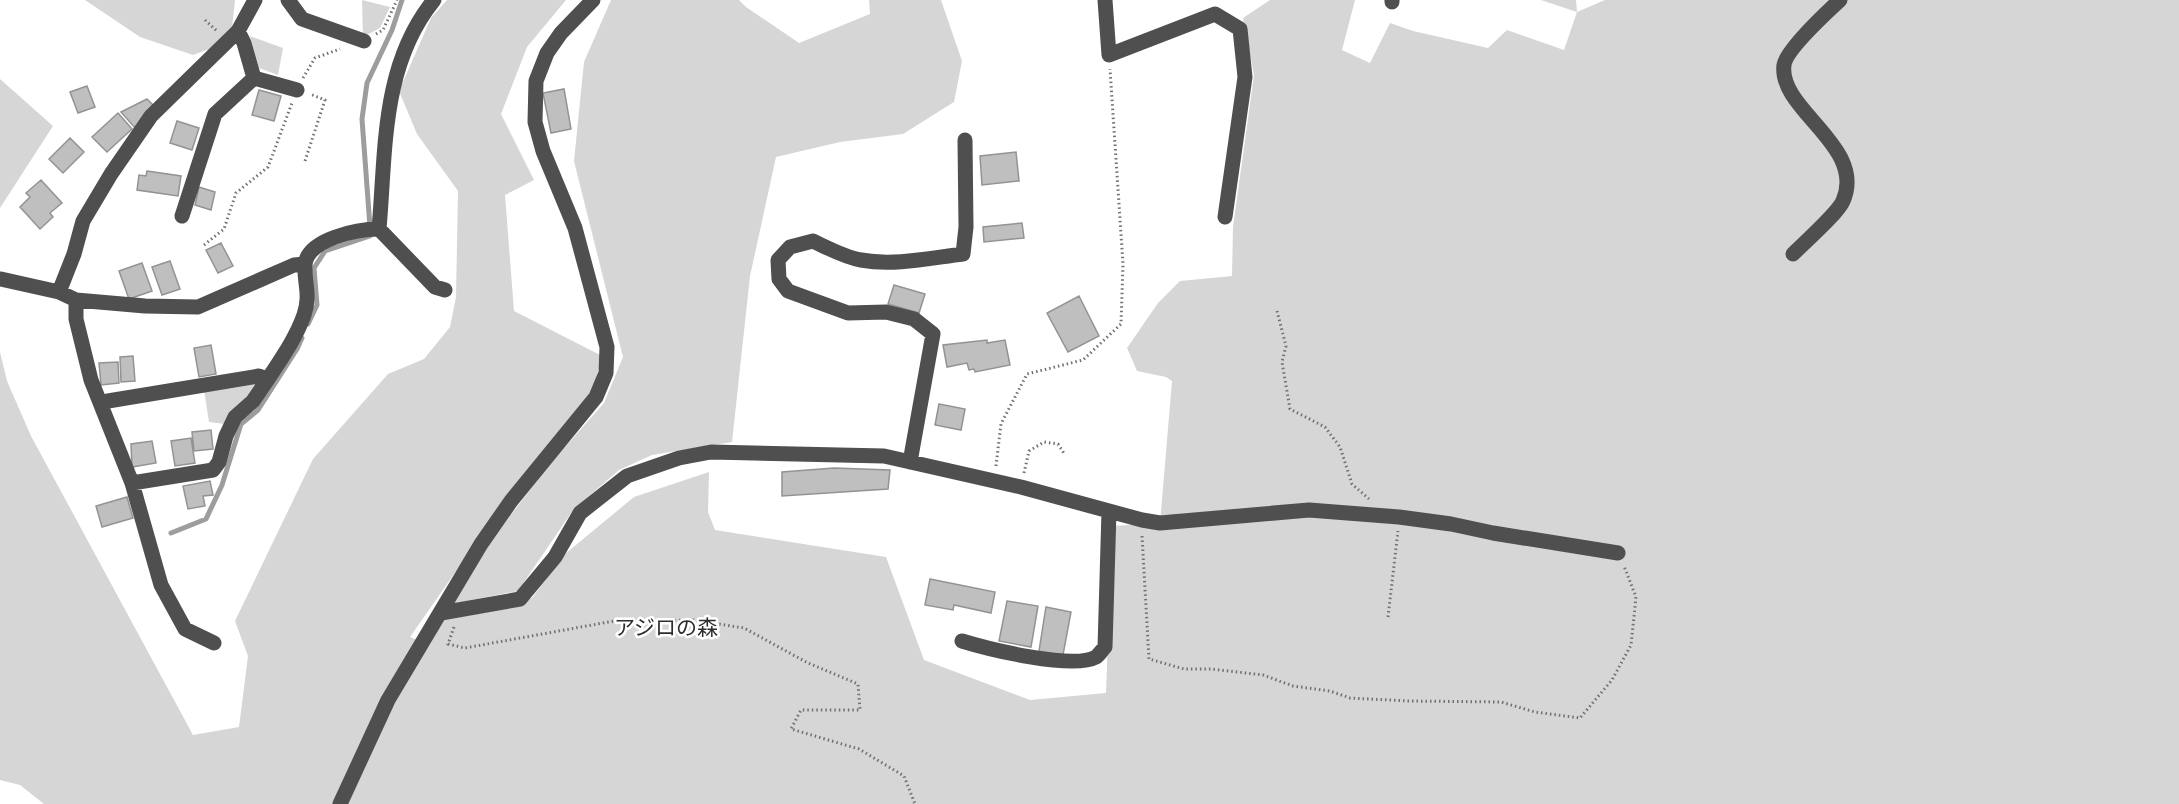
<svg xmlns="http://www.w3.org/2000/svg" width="2179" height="804" font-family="'Work Sans','Noto Sans JP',sans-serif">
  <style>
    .green { fill: #d6d6d6 }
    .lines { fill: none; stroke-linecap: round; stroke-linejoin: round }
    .stream { stroke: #9d9d9d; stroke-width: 5 }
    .building { fill: #bfbfbf; stroke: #939393; stroke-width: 1.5 }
    .path { stroke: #717171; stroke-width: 3; stroke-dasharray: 1.5 3; stroke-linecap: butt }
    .minor { stroke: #4f4f4f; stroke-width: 15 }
    .labels { text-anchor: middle; stroke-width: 5; stroke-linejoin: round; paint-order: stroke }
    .park-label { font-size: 21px; fill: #2d2d2d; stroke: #fff }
  </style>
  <rect width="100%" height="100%" fill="#fff"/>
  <path class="green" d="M85,0H235L232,28L212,48L193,55L140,37Z
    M362,0L390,7L380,28L363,37Z
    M447,0H566L527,47L501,114L534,180L505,195L514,311L602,356L592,393L512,491L410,637L429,645L444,619L494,611L532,598L565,554L634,497L709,472L708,512L715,530L886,557L924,660L1030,700L1106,693L1112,526L1160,523L1172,381L1166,377L1137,371L1127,348L1158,303L1180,281L1232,276L1233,227L1254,75L1243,18L1270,0H1355L1342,50L1370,63L1390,23L1413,31L1488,48L1507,30L1564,50L1577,12L1541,0H1576L1577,12L1605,0H2179V804H44L20,785L0,780V352L7,381L31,436L193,735L239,727L248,656L235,621L313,459L388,374L424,359L450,327L456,297L458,191L417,134L399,91L431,18Z
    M611,0H739L746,7L799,43L870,14L869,0H941L962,61L954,102L903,134L840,142L776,157L750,276L732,442L652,455L619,470L573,510L518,591L450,604L493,538L550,464L604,403L623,357L574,161L584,62Z
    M250,36L283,48L278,75L259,68Z
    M0,79L53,126L0,208Z
    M260,383L225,424L209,422L204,390Z"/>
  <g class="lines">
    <path class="stream" d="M370,227L362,119L367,83L392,30L402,0
      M308,324L317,305L314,268L325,251L370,236
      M171,533L206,519L222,485L241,424L258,410L297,349L302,338"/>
  </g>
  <path class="building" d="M87,86L95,107L78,113L70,92Z
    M564,89L571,129L551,133L543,93Z
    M259,90L281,96L274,121L252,115Z
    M147,99L155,107L135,128L121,112Z
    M118,113L132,129L107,152L92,137Z
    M177,121L199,128L192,150L170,143Z
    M70,138L84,152L63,173L49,159Z
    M1016,152L1019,181L982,185L980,156Z
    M147,171L181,176L178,196L137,190L139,175L146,176Z
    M41,180L62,203L50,213L53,217L40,229L20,207L30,197L26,193Z
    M199,187L215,192L211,210L195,205Z
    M1022,223L1024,238L984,242L983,227Z
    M221,243L233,266L218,273L206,250Z
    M170,261L180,289L162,295L152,267Z
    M142,263L152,291L129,299L119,271Z
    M894,285L925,294L919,313L888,304Z
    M1079,296L1099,336L1068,352L1047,313Z
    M987,340V343L1005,340L1010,365L975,372L974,369L969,370L967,363L947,367L943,345Z
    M211,345L216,374L199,377L194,348Z
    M133,356L135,381L121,382L120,357Z
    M118,362L119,383L101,385L99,363Z
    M939,404L965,409L961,430L935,425Z
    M211,430L213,449L194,451L192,432Z
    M191,438L195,463L175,466L171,441Z
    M152,441L156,463L132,467L131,444Z
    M834,468L890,470L888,489L782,496V472Z
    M210,481L213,495L203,496L205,506L188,509L183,486Z
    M127,497L133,518L102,527L96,506Z
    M930,579L995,592L991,613L954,605L953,610L925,605Z
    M1007,601L1038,606L1031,647L999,641Z
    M1046,607L1071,612L1063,655L1039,651Z"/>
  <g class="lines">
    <path class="path" d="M205,20L217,31
      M376,34L383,30L397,0
      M303,78L315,58L340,49
      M305,161L325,100L310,94
      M204,245L224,229L236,193L268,167L292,103
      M1277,311L1286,346L1282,362L1290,409L1325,427L1340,447L1352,484L1369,499
      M996,466L1001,424L1027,374L1083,360L1121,324L1123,264L1110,69
      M1024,473L1029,451L1044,442L1058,444L1065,455
      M1142,536L1149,659L1184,669H1211L1263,675L1293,686L1330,691L1350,698L1409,701L1501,702L1535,712L1580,718L1612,680L1631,645L1636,597L1624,566
      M1388,617L1398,531
      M454,627L448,644L465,648L614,621L693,620L744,628L808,663L858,684L860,710H801L791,729L859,749L904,776L915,804"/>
    <path class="minor" d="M255,0L238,31L151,116L111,174L83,221L74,254L59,292L76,300L145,306L198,307L294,265L305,264
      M288,0L302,19L364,41
      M1105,0L1109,55L1215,14L1240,29L1245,77L1225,217
      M1392,2V0
      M254,78L297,90
      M182,216L215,114L254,78L244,43L238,31
      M379,229L435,287L445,290
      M1793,254C1804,243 1838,213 1843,201C1867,146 1778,110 1784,65C1786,50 1827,12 1840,0
      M1,279L59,292
      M76,300V319L91,380L132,483L161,585L185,629L214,643
      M268,379C281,359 296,338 304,315C311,294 304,284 305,265C307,239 358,229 379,229C386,150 381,65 434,0
      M101,405L108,401L259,376L268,379L253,401L235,417L226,436L219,462L213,470L132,483
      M910,462L933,334L914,319L886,312L848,313L788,291L779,279L778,260L790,247L813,241C828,248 844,257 861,260C894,266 930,258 963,254L966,227L965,140
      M441,613L520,599L555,557L580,513L627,476L679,458L711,452L884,456L1021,487L1142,520L1160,523L1309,510L1399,517L1451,524L1493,533L1618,553
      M962,641C988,649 1073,670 1096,657C1099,655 1102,650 1105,647L1109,511
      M340,804L388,700L481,544L511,501L596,397L606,373L607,347L575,228L543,151L535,122L536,81L547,53L561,33L593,0"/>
  </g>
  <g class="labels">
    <g class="park-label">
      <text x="666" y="635">アジロの森</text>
    </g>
  </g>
</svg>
